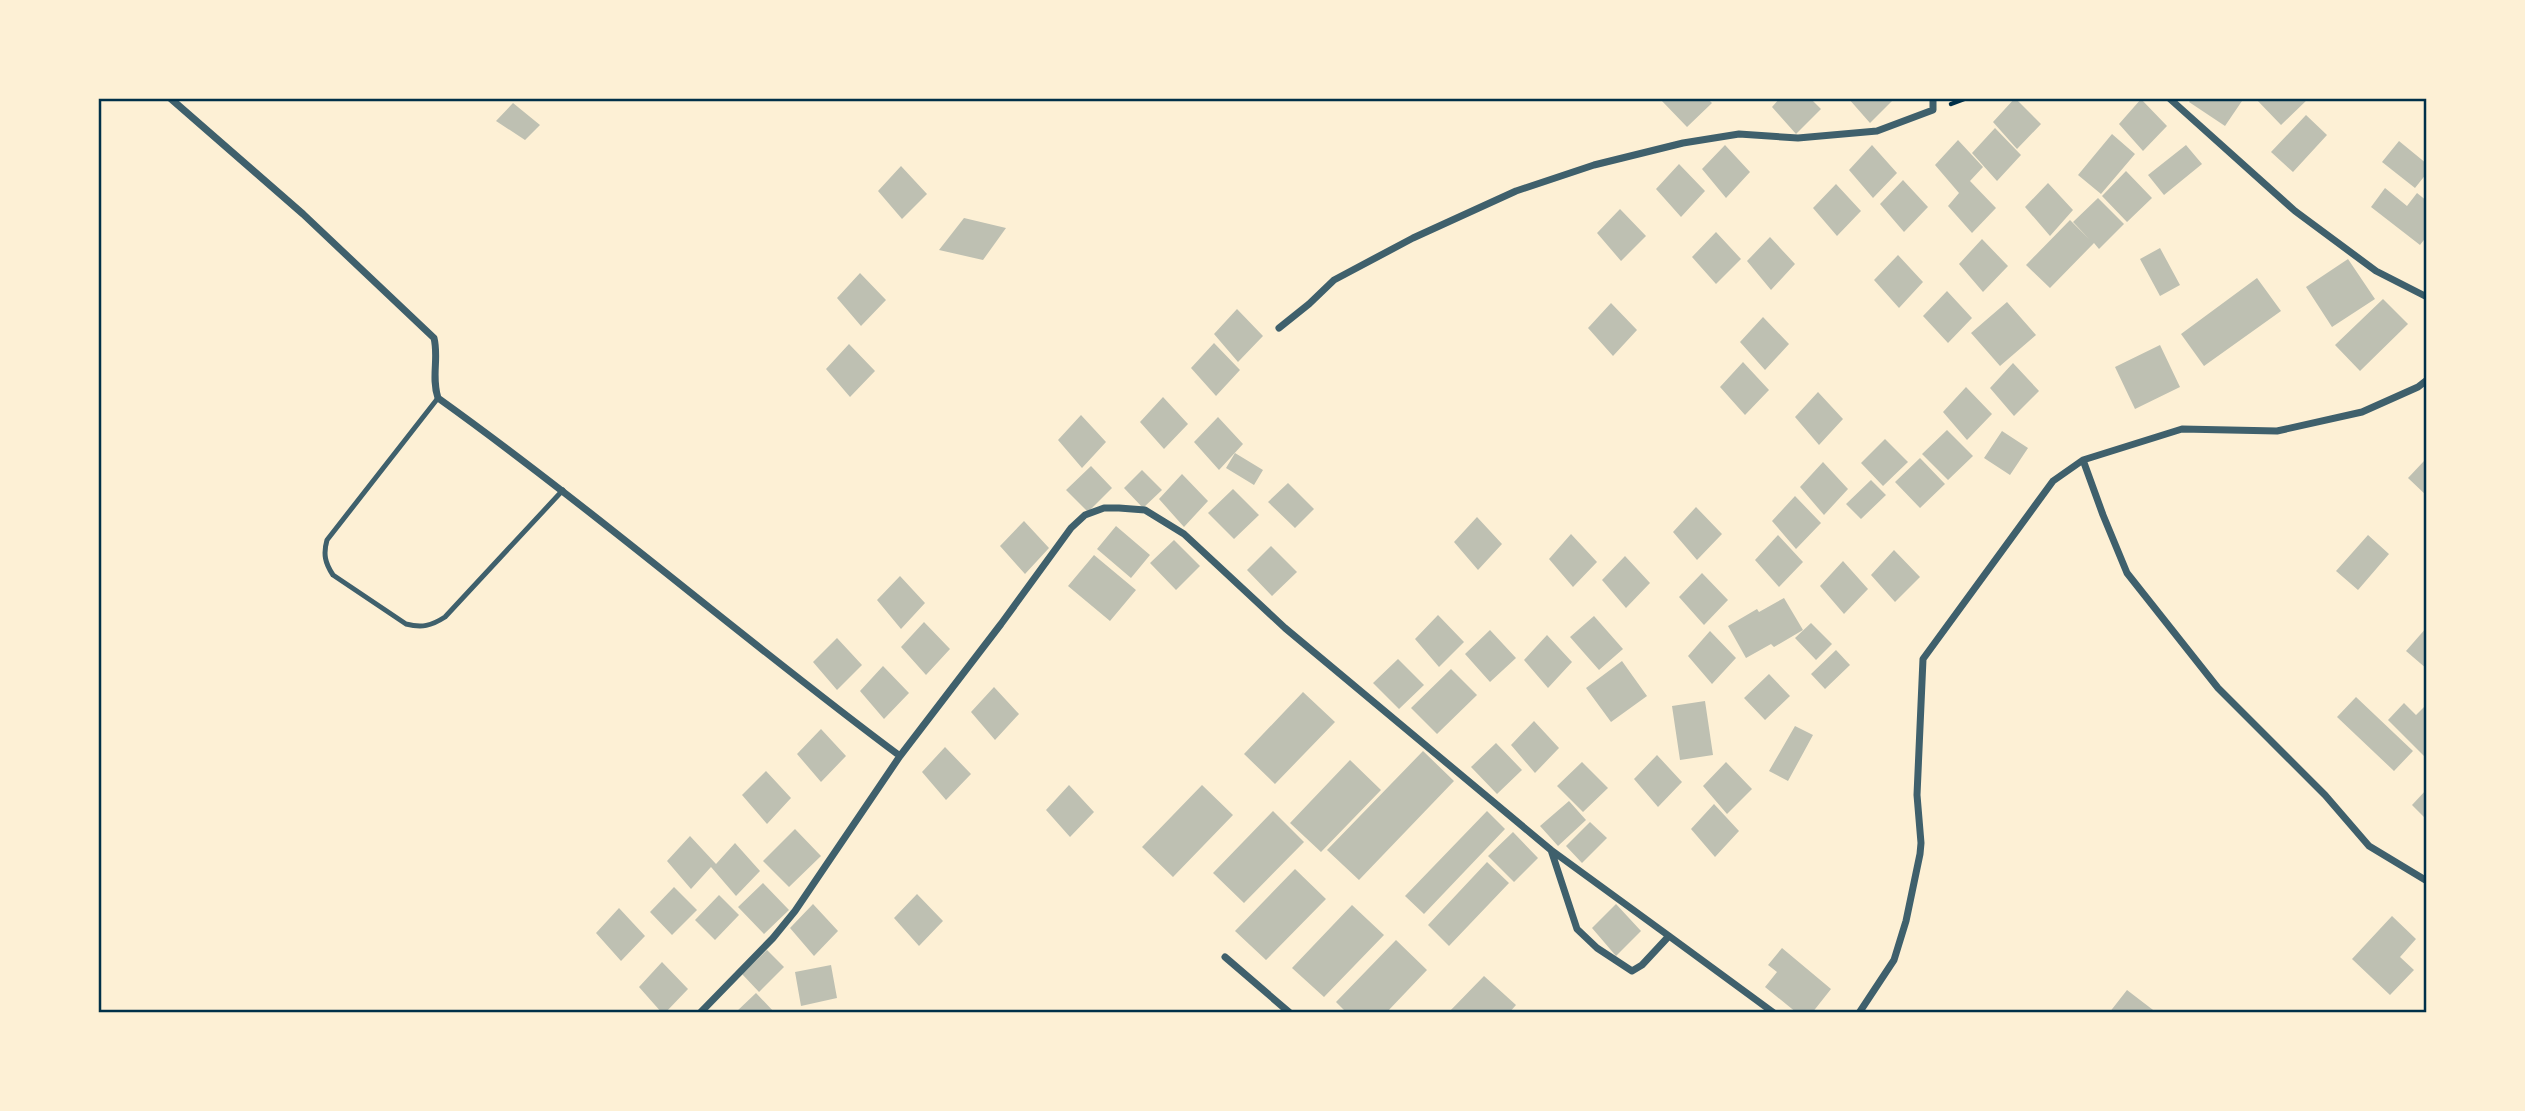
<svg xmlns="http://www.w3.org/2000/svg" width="2525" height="1111" font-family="Figtree,sans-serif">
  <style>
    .building { fill: #bec0b2 }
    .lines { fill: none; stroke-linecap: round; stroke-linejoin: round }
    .path { stroke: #003049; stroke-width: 4.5 }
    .service { stroke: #3f606c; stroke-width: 5 }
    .minor { stroke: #3f606c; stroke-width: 7 }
    .neatline { fill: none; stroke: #003049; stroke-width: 2.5 }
  </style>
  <rect width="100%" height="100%" fill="#fdf0d5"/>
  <path class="building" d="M1664,98H1707L1712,103L1687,127L1661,100Z
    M1780,98H1810L1821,109L1796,134L1772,107Z
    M1848,98H1895L1870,123Z
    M2015,98L2041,124L2017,149L1993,122Z
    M2192,98H2244L2225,126L2189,102Z
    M2255,98H2309L2281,125Z
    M2141,99L2167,126L2143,151L2119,124Z
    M513,103L540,125L525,140L496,121Z
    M2306,115L2327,135L2293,172L2271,152Z
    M1995,128L2021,155L1997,181L1972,153Z
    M2112,134L2135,154L2101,194L2078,175Z
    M1958,140L1983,167L1970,181L1996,208L1972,233L1948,206L1959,193L1935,165Z
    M2399,141L2427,164V173L2415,188L2382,162Z
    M1725,145L1750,172L1726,198L1702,169Z
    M1872,145L1897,173L1873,198L1849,170Z
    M2186,145L2202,164L2164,195L2148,175Z
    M1679,164L1705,191L1681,217L1656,189Z
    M901,166L927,194L902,219L878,191Z
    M2126,171L2152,198L2127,222L2102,196Z
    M1903,180L1928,207L1904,232L1880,204Z
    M2048,183L2073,210L2050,236L2025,207Z
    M1836,184L1861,211L1837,236L1813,208Z
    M2385,188L2407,206L2417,193L2427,201V236L2420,245L2371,207Z
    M2098,198L2124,224L2099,249L2094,243L2050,288L2026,265L2070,220L2089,239L2073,222Z
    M1620,209L1646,236L1621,261L1597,233Z
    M964,218L1006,228L983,260L939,250Z
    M1716,232L1741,259L1716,284L1692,257Z
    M1770,237L1795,264L1771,290L1747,261Z
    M1982,239L2008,266L1983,292L1959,264Z
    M2160,248L2180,285L2160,296L2140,259Z
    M1898,255L1923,282L1899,308L1874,280Z
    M2348,259L2375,299L2332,327L2306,287Z
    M860,273L886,300L861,326L837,298Z
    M2257,278L2281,311L2204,366L2181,334Z
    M1947,291L1972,318L1948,343L1923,316Z
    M2383,299L2408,324L2360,371L2335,345Z
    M2007,302L2036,335L2000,366L1971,333Z
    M1611,303L1637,330L1613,356L1588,328Z
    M1237,309L1263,336L1238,362L1214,334Z
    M1763,317L1789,344L1765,370L1740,342Z
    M1214,343L1240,370L1216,396L1191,368Z
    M849,344L875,371L850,397L826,369Z
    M2160,345L2180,387L2135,409L2115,367Z
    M1743,362L1769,390L1745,415L1720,387Z
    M2013,363L2039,391L2014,416L1990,388Z
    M1966,387L1992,414L1967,440L1943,412Z
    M1818,392L1843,419L1819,445L1795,417Z
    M1163,397L1188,424L1164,449L1140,422Z
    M1081,415L1106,442L1082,468L1058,440Z
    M1218,417L1243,444L1219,470L1194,442Z
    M1947,430L1973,456L1948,480L1922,454Z
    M2002,431L2028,448L2010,475L1984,458Z
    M1885,439L1908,462L1883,486L1861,463Z
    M1235,453L1263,470L1254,485L1226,468Z
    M1920,458L1945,484L1920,508L1895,482Z
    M2424,461L2427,464V496L2408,478Z
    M1823,462L1848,489L1824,515L1800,487Z
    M1091,466L1112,488L1088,512L1066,490Z
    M1142,470L1162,490L1143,508L1124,488Z
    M1182,474L1208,501L1184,527L1159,499Z
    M1871,480L1886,495L1861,519L1846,504Z
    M1288,483L1314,509L1295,528L1268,502Z
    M1233,489L1259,515L1234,539L1208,513Z
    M1795,496L1821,523L1796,549L1772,521Z
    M1696,507L1722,534L1697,560L1673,532Z
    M1477,517L1502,544L1478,570L1454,542Z
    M1024,521L1049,548L1025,574L1000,546Z
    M1116,526L1150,555L1131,578L1097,549Z
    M1571,534L1597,562L1573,587L1549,559Z
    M1778,535L1803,562L1779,587L1755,560Z
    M2368,535L2389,554L2358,590L2336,571Z
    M1174,540L1200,566L1176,590L1150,563Z
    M1271,546L1297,572L1272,596L1247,570Z
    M1894,550L1920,577L1895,602L1871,575Z
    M1094,555L1136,590L1110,621L1068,586Z
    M1625,556L1650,583L1626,608L1602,580Z
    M1843,561L1868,589L1844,614L1820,586Z
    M1702,573L1728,600L1704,625L1679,597Z
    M900,576L925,603L901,629L877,600Z
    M1784,598L1803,630L1774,647L1771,644L1746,658L1728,626L1757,609L1759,612Z
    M1438,615L1464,642L1439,667L1415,639Z
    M1594,616L1623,649L1599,670L1570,637Z
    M924,622L950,649L926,675L901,647Z
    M1811,623L1832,644L1816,660L1795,638Z
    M2427,627V669L2406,651Z
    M1490,630L1516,658L1490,682L1465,654Z
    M1710,631L1736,658L1712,684L1688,656Z
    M1547,635L1572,662L1548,688L1524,660Z
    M837,638L862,665L837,690L813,662Z
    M1836,650L1850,665L1825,689L1811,674Z
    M1398,659L1424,685L1399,709L1373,683Z
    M1622,661L1647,696L1611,722L1586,688Z
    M883,666L909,693L884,719L860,691Z
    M1451,669L1477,695L1437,734L1411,708Z
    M1769,674L1790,696L1765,720L1744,698Z
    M994,687L1019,714L995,740L971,712Z
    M1303,692L1335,722L1275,784L1244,754Z
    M2356,697L2413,751L2394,771L2337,717Z
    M1705,701L1713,755L1680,760L1672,706Z
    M2404,703L2416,715L2427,704V759L2388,720Z
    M1534,721L1559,748L1535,773L1511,745Z
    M1795,726L1813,735L1788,781L1769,771Z
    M821,729L846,756L821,782L797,754Z
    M1496,743L1522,770L1497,794L1471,767Z
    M945,747L971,774L946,800L922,772Z
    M1423,751L1454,781L1359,880L1327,850Z
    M1657,755L1682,782L1658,807L1634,779Z
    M1350,760L1381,790L1321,852L1290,823Z
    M1582,762L1608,788L1583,812L1557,786Z
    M1726,762L1752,789L1727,814L1703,786Z
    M766,771L791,798L767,824L742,795Z
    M1069,785L1094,812L1070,837L1046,810Z
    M1202,785L1233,815L1173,877L1142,847Z
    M2427,789V820L2412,805Z
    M1569,801L1586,820L1558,846L1540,826Z
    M1714,804L1739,831L1715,857L1691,829Z
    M1273,811L1304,842L1244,903L1213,873Z
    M1487,811L1505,829L1424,914L1405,896Z
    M1590,822L1607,838L1582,863L1566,846Z
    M795,829L821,856L789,887L763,861Z
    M1513,832L1538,858L1514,882L1488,856Z
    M690,836L716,864L735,843L760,871L736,896L711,867L691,889L667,861Z
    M1487,862L1509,883L1449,946L1428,925Z
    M1295,869L1326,899L1266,960L1235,931Z
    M763,883L789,910L764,934L738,907Z
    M674,887L697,910L672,935L650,912Z
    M917,894L943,921L919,946L894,918Z
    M719,895L739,915L715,940L695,920Z
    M813,904L838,931L814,956L790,928Z
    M1616,904L1641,931L1616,956L1592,928Z
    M1352,905L1384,935L1324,997L1292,968Z
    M619,908L645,936L621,961L596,933Z
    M2392,916L2416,939L2400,957L2414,970L2390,995L2352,959Z
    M1396,940L1427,970L1386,1013H1347L1336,1002Z
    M1782,948L1831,989L1812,1013H1797L1765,987L1777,972L1768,965Z
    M767,950L784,967L759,992L742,974Z
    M662,962L688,989L665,1013H662L639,987Z
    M831,965L837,998L801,1006L795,972Z
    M1484,976L1516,1005L1509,1013H1448Z
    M2127,990L2157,1013H2109Z
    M756,993L775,1013H735Z"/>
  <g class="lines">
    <path class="path" d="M1951,104L1967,98"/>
    <path class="service" d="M438,398L327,540C323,554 325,563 333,575L406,624C422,628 431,626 445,617L563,490"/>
    <path class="minor" d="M170,98L303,214L434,338C439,358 431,377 438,398C597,512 744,640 900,756
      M2169,98L2295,211L2376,271L2427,297
      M1279,328L1309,304L1334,280L1413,238L1516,191L1594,165L1683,143L1739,134L1798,138L1877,131L1933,110V98
      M2083,460L2103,515L2127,573L2218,688L2325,795L2369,846L2427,881
      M1551,850L1669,936
      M1225,957L1290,1013
      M700,1013L773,938L795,911L900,756L1001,624L1071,528L1085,515L1104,508H1119L1145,510L1184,534L1285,628L1551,850L1577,929L1597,948L1632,971L1642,965L1669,936L1774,1013
      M1859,1013L1894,960L1906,921L1920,854L1921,843L1917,795L1923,659L2053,481L2083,460L2182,429L2277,431L2362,412L2418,387L2427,380"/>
  </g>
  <rect width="2525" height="1111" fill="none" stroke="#fdf0d5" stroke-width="200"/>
  <rect x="100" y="100" width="2325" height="911" class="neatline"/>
</svg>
